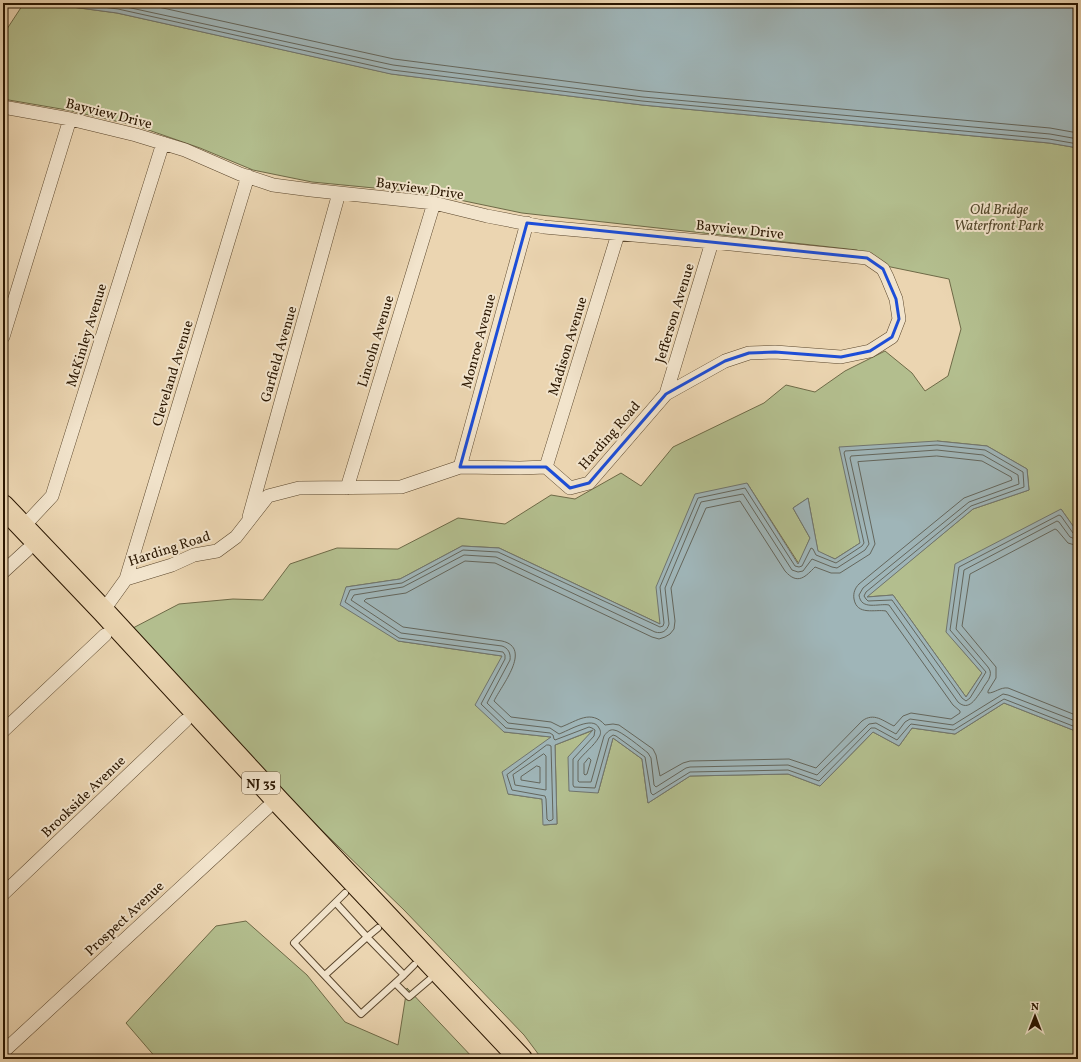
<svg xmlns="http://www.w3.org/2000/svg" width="1081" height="1062" font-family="Vollkorn,serif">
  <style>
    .green { fill: #b3be8e; stroke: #6e6a47 }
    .water { fill: #9fb5b8; stroke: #70756e }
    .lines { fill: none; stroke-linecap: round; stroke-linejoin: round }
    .shore { stroke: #64665c; stroke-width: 1 }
    .lane-casing { stroke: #5a462c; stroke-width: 8 }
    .street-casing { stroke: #5a462c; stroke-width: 14 }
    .highway-casing { stroke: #2a1600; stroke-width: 24 }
    .lane { stroke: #f2e4cc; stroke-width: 6 }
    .street { stroke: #f2e4cc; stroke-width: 13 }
    .highway { stroke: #ebd5b1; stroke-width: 22 }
    .marked { fill: none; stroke: #1d4ed8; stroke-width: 3; stroke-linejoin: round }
    .labels { text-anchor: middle; stroke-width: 4; stroke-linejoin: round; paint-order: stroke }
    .shield { fill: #f2e4cc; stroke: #66543d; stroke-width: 1 }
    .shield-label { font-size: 13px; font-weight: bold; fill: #2a1600 }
    .street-label { font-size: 14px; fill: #2a1600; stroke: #f2e4cc }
    .park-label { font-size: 14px; font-style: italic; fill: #53482b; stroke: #f2e4cc }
  </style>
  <rect width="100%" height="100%" fill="#ebd5b1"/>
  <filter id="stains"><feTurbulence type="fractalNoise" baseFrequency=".005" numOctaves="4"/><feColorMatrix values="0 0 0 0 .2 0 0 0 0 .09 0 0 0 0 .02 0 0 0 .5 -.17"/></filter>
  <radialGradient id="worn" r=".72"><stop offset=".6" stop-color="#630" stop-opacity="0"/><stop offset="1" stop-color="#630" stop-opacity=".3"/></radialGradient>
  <path class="green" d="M24,3H42L117,13L392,74L642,105L1049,143L1078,148V533L1061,509L946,631L982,673L966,697L893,595L866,597L973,509L1029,490L1027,469L987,446L937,441L860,543L835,559L818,552L808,498L793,508L810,538L799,564L747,483L660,624L499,548L462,546L400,579L346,587L398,641L502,656L504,732L551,737L508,794L542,799L544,825L557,824L555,745L594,730L598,793L613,738L642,759L648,803L690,776L788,774L820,786L873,732L899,746L912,728L955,734L1004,703L1078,732V1059H542L524,1035L404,910L305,814L133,628L179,604L233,599L263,600L290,564L337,548L398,549L458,518L505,524L551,495L575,499L621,473L641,486L673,447L764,403L786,385L815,392L845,371L885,351L912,373L925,391L948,376L961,329L949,279L886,266L857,250L522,213L426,193L312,182L253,170L200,148L137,126L67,110L3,99V35Z
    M246,921L307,975L345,1022L398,1045L407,988L474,1059H157L126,1023L216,926Z"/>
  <path class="water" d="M42,3H1078V148L1049,143L642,105L391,74L117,13Z
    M937,441L987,446L1027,469L1029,490L973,509L867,597L893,595L966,697L982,673L946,632L955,564L1061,509L1078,533V732L1004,703L955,734L912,728L899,746L873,732L820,786L788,774L690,776L648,803L642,759L613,738L598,793L569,791L568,757L593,730L555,745L557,824L543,825L542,799L508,794L502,772L551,737L504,732L475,705L502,656L398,641L340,605L346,587L400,579L462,546L499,548L660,624L656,587L695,494L747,483L798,564L810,538L793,508L808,498L818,551L835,559L860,543L839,447Z"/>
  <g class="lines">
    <path class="shore" d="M72,3L118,9L392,70L642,101L1049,139L1078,144
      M108,3L393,65L643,97L1050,134L1078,139
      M140,3L394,59L643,91L1050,128L1078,133
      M937,456L982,461L1011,477L1012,480L964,498L859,584C855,588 853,593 854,599C857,616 875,609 886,611L953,705L960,711V713L951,719L911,713L903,716L894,726C883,721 874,712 862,721L816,768L789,759L690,761L683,763L660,776L656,755L653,749L619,725L613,724L605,725C591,709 577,721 561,727L551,722L511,717L494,701C501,686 533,648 502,641L403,627L364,601L366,599L406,593L465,561L495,563L652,637L659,639L665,637L670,634L674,629L675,621L671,588L706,508L740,501L785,571C798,586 806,576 815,567L831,573H840L870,554L875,544L858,462Z
      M1078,535L1073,533L1061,516L1059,515L959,567L950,630L986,672L970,698L966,701L962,698L892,600L868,601L866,599L864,596L866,592L971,506L1024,487L1023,472L985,450L937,445L845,451L844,453L864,543L862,546L836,563L816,555L813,549L811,548L802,566L799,567L795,566L745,488L698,498L660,587L664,623L663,626L660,627L498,552L463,550L402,583L350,590L345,602L399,638L503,652L505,655V659L481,704L506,728L550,733L553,735L554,739L555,740L589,727L592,728L595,730L594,736L573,759V785L574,787L595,788L609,738L613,735L616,736L645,757L651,793L653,795L690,772L788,770L819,781L871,728H875L897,740L909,726L911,724L954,730L1004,699L1078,728
      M1078,540L1070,537L1059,522L1057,521L964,570L956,629L988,667C990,670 991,672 990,676C989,681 984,685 982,690C976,698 969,712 958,702L889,605C879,603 861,611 859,595L863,588L969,502L1019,484L1018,475L983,455L937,450L851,456L850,458L869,544L865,550L837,568L832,567L812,559L803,571L798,572L792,570L743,494L701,502L665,588L669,624C667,631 662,634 655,632L496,557L464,555L403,587L354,595L351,600L401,633L502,646C508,648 511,653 510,660L487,703L508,723L550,728L559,734C568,731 593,715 599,728C601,731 601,734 599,737C594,746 584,753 578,761V781L579,782H591L604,736C607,732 610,729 614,730C620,730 643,749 648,753L651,758L654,785L656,787L686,768L690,767L788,765L817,775L869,724L876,723L896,734L905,722L910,719L953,725L1003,694L1008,695L1078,722
      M1078,546L1068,543L1057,530L1055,529L970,574L962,626L996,667V678L988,691V693C995,693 1000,687 1008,688L1078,716
      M547,745H549L551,746L553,819L552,820L549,821L547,819L546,799L545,796L512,790L507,775Z
      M544,754L546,756V790L515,785L513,775Z
      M589,758L591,760L587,774L585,775L584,774V764Z
      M537,766L540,767V783L521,780V777Z"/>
    <defs>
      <path id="lane" d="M336,903L367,937L378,928
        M325,975L367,937L404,975L361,1014L294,943L345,893
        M404,975L414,965
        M395,983L409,997L429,980"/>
      <path id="street" d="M3,107L70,119L136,135L185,150L240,174L273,185L311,190L434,203L487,216L544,227L712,242L867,258L883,269L887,277L896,299L899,319L892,337L870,351L841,357L775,352L749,353L725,361L666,394L589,483L570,488L546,467L520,468L460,467L401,487L299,488L268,496L236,537L217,551L194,555L172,565L126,579L103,611
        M3,337L70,119
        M666,394L712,242
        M460,467L527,223
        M546,467L618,234
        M347,488L434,203
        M249,517L339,193
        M23,527L52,496L163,143
        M3,572L27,550
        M126,579L248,176
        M3,731L105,635
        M3,894L185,721
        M3,1052L267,808"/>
      <path id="highway" d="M3,506L103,611L279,802L521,1059"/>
    </defs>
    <use href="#lane" class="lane-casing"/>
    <use href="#street" class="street-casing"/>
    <use href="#highway" class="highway-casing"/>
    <use href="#lane" class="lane"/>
    <use href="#street" class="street"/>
    <use href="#highway" class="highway"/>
  </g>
  <path class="marked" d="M527,223L867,258L883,269L896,299L899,319L892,337L870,351L841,357L775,352L749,353L725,361L666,394L589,483L570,488L546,467H460Z"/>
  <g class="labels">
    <rect class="shield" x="242" y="772" width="38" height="22" rx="3"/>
    <g class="shield-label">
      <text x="261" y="788">NJ 35</text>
    </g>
    <g class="street-label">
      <text transform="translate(109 113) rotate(14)" y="5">Bayview Drive</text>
      <text transform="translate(420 188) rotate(8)" y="5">Bayview Drive</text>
      <text transform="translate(740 229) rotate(6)" y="5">Bayview Drive</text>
      <text transform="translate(674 313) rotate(-73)" y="5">Jefferson Avenue</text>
      <text transform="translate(86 335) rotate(-73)" y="5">McKinley Avenue</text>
      <text transform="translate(375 341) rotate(-73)" y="5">Lincoln Avenue</text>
      <text transform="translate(478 341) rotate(-75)" y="5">Monroe Avenue</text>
      <text transform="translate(567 346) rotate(-73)" y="5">Madison Avenue</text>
      <text transform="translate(278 354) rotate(-74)" y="5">Garfield Avenue</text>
      <text transform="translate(172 373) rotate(-73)" y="5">Cleveland Avenue</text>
      <text transform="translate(609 435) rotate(-49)" y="5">Harding Road</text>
      <text transform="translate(169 548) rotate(-18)" y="5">Harding Road</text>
      <text transform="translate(83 796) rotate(-44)" y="5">Brookside Avenue</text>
      <text transform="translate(124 918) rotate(-43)" y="5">Prospect Avenue</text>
    </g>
    <g class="park-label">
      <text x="999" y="214">Old Bridge<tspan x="999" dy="16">Waterfront Park</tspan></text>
    </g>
  </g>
  <rect width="1081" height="1062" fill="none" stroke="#ebd5b1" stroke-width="16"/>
  <rect x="4" y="4" width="1073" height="1054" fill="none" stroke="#2a1600" stroke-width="2"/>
  <rect x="8" y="8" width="1065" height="1046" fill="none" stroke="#2a1600"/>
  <g transform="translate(1035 1016)" stroke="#f2e4cc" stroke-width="3" paint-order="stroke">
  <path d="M0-3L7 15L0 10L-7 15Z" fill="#2a1600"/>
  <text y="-6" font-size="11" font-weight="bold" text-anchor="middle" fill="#2a1600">N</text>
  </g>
  <rect width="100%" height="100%" filter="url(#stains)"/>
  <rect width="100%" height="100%" fill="url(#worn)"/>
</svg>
